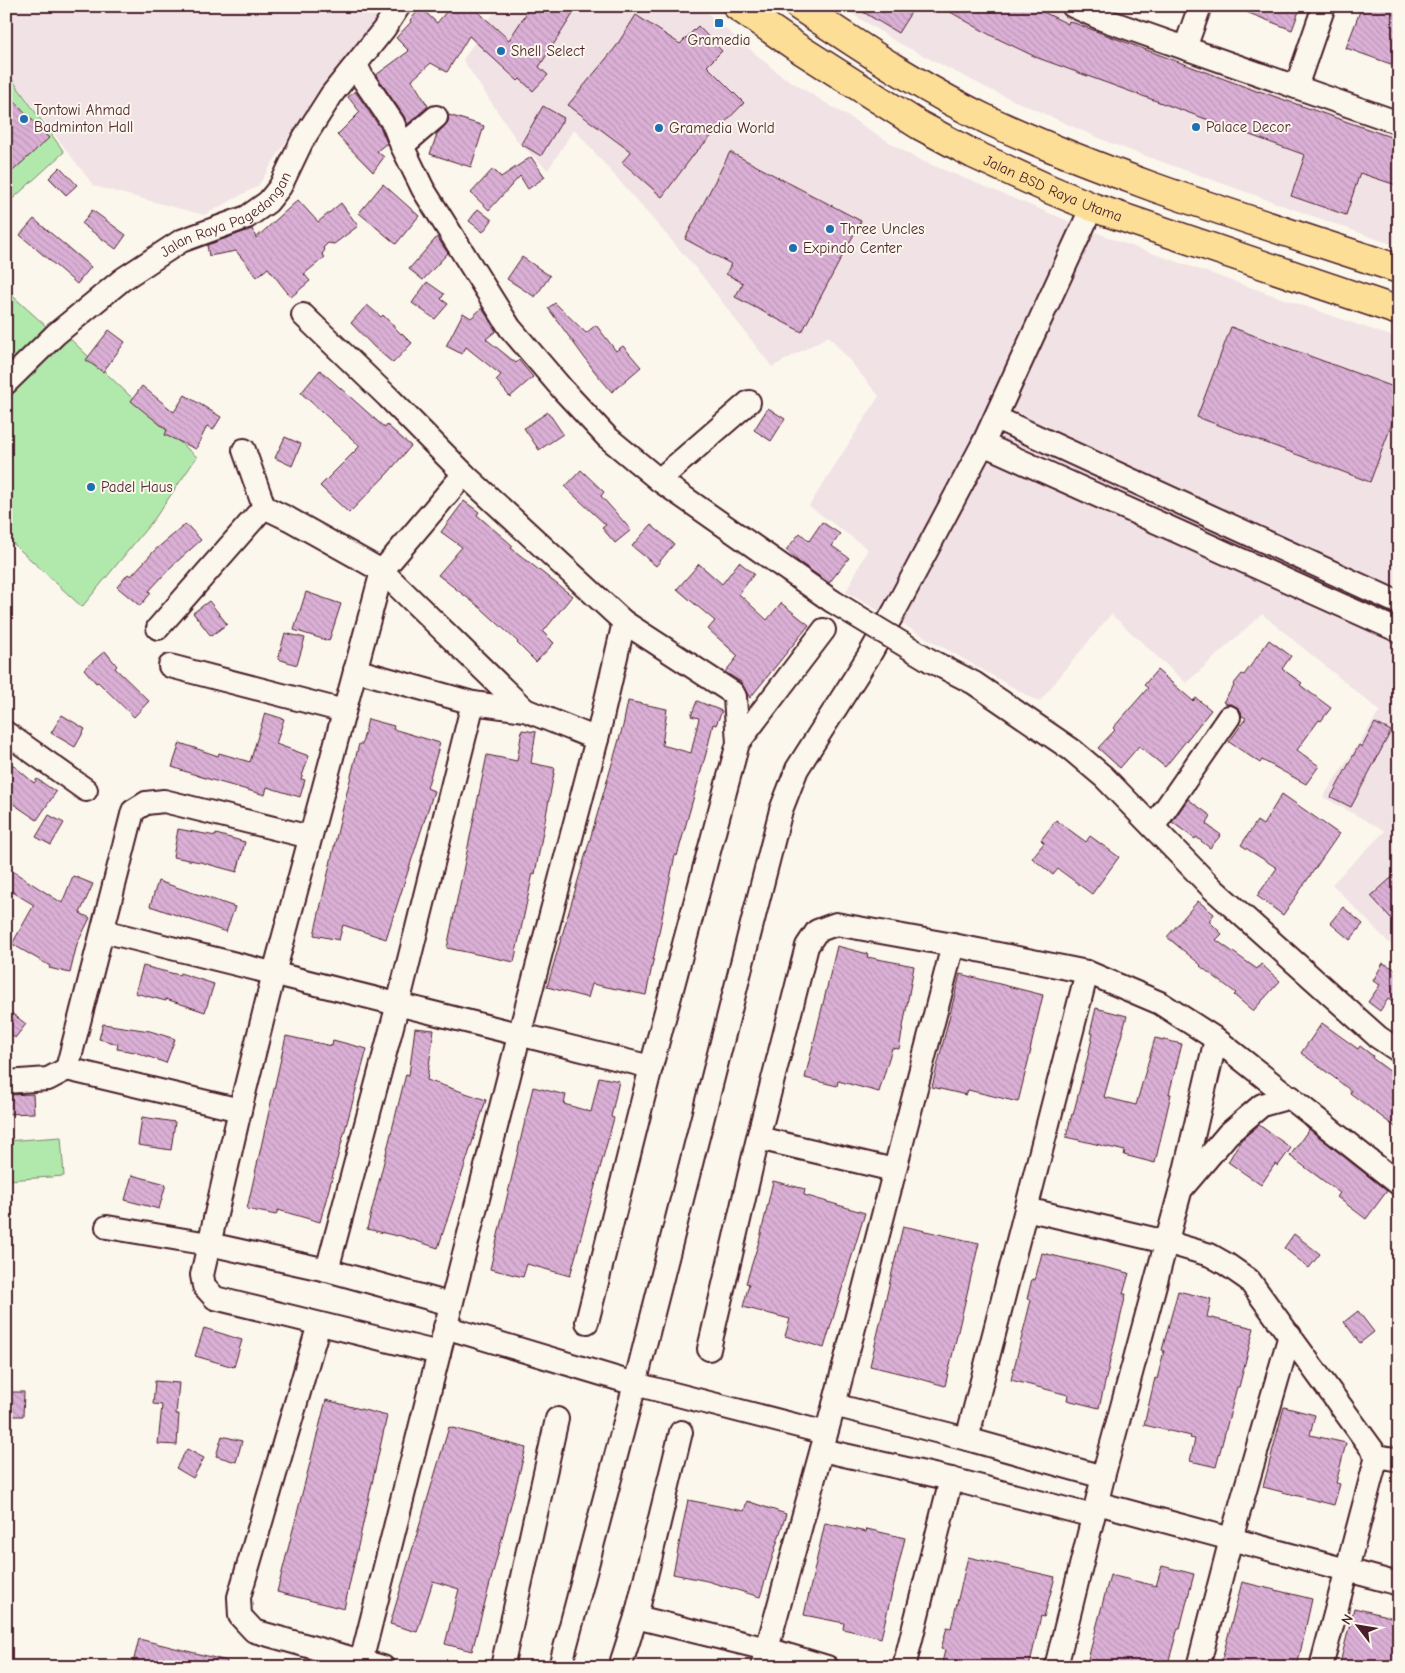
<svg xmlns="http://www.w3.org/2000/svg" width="1405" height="1673" font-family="'Comic Neue',sans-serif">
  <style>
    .built { fill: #f1e2e5 }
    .green { fill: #b1e9ad; stroke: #7e846c }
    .building { fill: url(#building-back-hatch); stroke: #4a1f2b }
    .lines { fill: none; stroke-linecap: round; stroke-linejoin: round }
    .minor-casing { stroke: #4a1f2b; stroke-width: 26 }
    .major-casing { stroke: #4a1f2b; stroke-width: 31 }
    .minor { stroke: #fbf7ec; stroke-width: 22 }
    .major { stroke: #fdde96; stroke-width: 28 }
    .minor-bridge-casing { stroke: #4a1f2b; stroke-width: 26; stroke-linecap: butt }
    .minor-bridge { stroke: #fbf7ec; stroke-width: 22 }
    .poi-dot { fill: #1f6fb2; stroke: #fbf7ec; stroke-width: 2 }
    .labels { text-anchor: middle; stroke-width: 4; stroke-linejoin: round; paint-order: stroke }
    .poi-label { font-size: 15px; fill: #4a1f2b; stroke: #fbf7ec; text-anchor: start }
    .street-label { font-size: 15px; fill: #4a1f2b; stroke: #fbf7ec }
  </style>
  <defs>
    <pattern id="building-back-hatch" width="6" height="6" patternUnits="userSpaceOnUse" patternTransform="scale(1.25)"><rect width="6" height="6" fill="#dbb0d6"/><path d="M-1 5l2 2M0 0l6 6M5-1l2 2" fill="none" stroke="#bd97b8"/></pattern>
  </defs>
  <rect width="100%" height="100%" fill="#fbf7ec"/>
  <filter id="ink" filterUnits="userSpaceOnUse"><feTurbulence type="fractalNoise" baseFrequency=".02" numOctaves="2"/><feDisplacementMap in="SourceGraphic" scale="10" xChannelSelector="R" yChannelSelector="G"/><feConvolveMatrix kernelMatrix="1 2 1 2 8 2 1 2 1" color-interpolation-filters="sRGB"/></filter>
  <g filter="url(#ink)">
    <path class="built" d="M6,6H385L379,17L314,97L258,186L204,215L94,186L6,71Z
      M498,6H699L779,74L915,158L1120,242L1399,339V953L1332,884L1385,831L1323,797L1380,711L1262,614L1186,683L1111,614L1039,702L846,592L868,549L809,506L879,396L829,336L772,367L700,273L574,129L548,170L518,142L463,60Z
      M840,6H1044L1125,42L1399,138V247L1110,143L993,91L897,42Z"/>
    <path class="green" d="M6,71L64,152L6,205Z
      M6,290L46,326L6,368Z
      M66,335L168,432L197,457L155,518L82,607L6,537V393Z
      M61,1137L64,1176L8,1180L6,1141Z"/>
    <path class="building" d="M451,6H472L509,40L531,6H578L539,67L548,75L533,91L520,79L518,81L469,36L447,72L431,63L412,80L428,106L408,124L404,116L376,75L409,51L396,38L411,22L410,20L421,8L437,23Z
      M853,6H915L898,33Z
      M940,6H1031L1068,24L1069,21L1259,92V91L1399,140V186L1360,173L1346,215L1291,196L1305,155L1038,58L992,36Z
      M1236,6H1301L1292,30L1236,8Z
      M1362,6H1399V67L1346,48Z
      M636,15L680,44L698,26L722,51L707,66L744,103L695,153L662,197L622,162L631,152L568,105L615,48Z
      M355,91L381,129L387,143L377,151L384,157L373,172L337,135L360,112L348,97Z
      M6,92L49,138L6,177Z
      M543,106L564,118L541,156L521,144Z
      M449,115L484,126L471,167L430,154L437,134L448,122Z
      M730,152L861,221L802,332L735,297L743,283L726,274L731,264L685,239Z
      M531,157L545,177L528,189L520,176L489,210L471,193L493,169L501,177Z
      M60,167L77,185L66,195L49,178Z
      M383,184L419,216L396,244L359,213Z
      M298,200L318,222L341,203L358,226L334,244L328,243L323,248L325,250L322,254L325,257L304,274L310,281L291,297L268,268L257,277L236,251L209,256L207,245L252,229L256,238Z
      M478,209L492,220L483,232L469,221Z
      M92,210L126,235L116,249L82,224Z
      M34,219L91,267L77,284L20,235Z
      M437,237L448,253L423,280L409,269Z
      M522,257L550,276L535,297L507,279Z
      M427,282L444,294L441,299L448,304L435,319L412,303Z
      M555,303L586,333L596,325L616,351L623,346L641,367L612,392L595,372L548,308Z
      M367,305L381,317L383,315L401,334L402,333L412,343L393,363L374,347L351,323Z
      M482,308L496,331L486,339L516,363L519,360L533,377L510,397L496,380L501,375L466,347L462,354L446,346L463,313L471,318Z
      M1231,327L1399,389V405L1370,482L1197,417Z
      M109,330L125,342L103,372L86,360Z
      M320,370L385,428L387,425L411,446L388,473L349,513L320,486L360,446L301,393Z
      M142,386L174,412L185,395L221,417L213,430L207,426L196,449L165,435L167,430L131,401Z
      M768,408L785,419L771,441L754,430Z
      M548,412L563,434L539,450L524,428Z
      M285,437L301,444L292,466L275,458Z
      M581,470L604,492L601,496L631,530L615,543L602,528L606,525L565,487Z
      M464,501L479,512L477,515L513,546L511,548L572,596L543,632L554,643L536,662L517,643L518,642L482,609L438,575L462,547L441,532Z
      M822,522L840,534L832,546L849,558L829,583L799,562L786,550L800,533L809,541Z
      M186,524L201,540L172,566L149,591L151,593L140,606L117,587L128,574L131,576L155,550Z
      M651,525L674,544L656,566L632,546Z
      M739,562L754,574L739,594L767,620L781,603L809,625L750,698L741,682L725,672L738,656L708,629L715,621L677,589L699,564L722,584Z
      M306,592L341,604L329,641L294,630Z
      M209,601L227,624L211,636L193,613Z
      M285,633L305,638L297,665L278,659Z
      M1269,640L1291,656L1282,669L1302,683L1300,685L1331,708L1321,721L1319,720L1297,750L1319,766L1306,784L1262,760L1260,763L1229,742L1246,718L1242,716L1241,711L1237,707L1231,704H1227L1223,702L1234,686L1233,685L1242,674L1244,675Z
      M105,651L117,666L115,668L149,701L134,717L98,682L96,683L84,669Z
      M1157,670L1193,701L1196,698L1211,710L1165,767L1139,746L1120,768L1098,748L1115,730L1113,728L1148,688L1144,685Z
      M628,701L667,709L662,745L691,753L699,718L691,716L697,701L722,711L716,725L713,724L707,750L677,856L675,855L646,995L592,984L588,998L547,987L623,726Z
      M265,713L284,719L276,744L309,756L301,779L305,780L300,797L267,787L265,795L205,778L172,767L180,743L218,756L219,753L250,762Z
      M62,715L85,729L75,747L51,733Z
      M368,719L394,726L393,729L440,743L427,788L434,791L386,939L343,925L339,940L314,935L342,812L359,744H362Z
      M1375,723L1391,731L1351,807L1331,797L1359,745L1362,747Z
      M522,730L536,732L531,763L555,768L535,874L533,873L514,962L447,948L487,755L517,761Z
      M6,759L34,783L37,779L56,792L37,820L6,799Z
      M1282,794L1339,834L1283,915L1257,896L1277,868L1241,845L1257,821L1263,825Z
      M1188,799L1211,816L1206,824L1221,835L1210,848L1196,837L1195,839L1172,822Z
      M49,815L64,823L51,845L36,837Z
      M1056,820L1086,842L1090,836L1119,857L1092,894L1058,869L1053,875L1032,858L1044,843L1041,840Z
      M178,829L216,836V834L245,842L237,872L200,862L173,857Z
      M6,867L62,903L73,876L93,884L80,913L90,918L77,944L70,973L49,968L50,966L12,944L34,905L6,888Z
      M1399,871V927L1371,896Z
      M158,881L235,907L226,932L150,906Z
      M1198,901L1214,914L1209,921L1222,934L1216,940L1257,969L1261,964L1280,981L1253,1011L1234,995L1236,993L1200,966L1201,965L1167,937Z
      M1343,907L1363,924L1350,940L1330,923Z
      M837,946L868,954L867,957L914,966L899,1049L892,1048L879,1092L838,1081L837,1086L805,1078Z
      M1383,963L1399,971V1006L1388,999L1380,1011L1368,1002L1380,985L1373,981Z
      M143,966L179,975L180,973L214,984L205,1012L166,999V1001L135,993Z
      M960,974L1043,995L1030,1050H1031L1018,1102L968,1090L966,1095L932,1087Z
      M1096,1008L1127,1016L1104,1097L1136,1105L1155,1038L1182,1044L1169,1094H1171L1155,1163L1124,1155L1125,1151L1066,1137L1072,1114L1073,1115L1087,1060L1093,1034L1090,1033Z
      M6,1009L26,1024L15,1038L6,1030Z
      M1322,1023L1358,1049L1360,1046L1373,1056L1372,1058L1399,1078V1130L1350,1093L1351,1091L1336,1079L1301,1053Z
      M103,1024L150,1031L175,1039L166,1063L135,1052L117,1049L118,1044L99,1039Z
      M415,1028L434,1030L427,1080L486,1100L438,1248L398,1235L397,1236L367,1229L406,1074L409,1075Z
      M286,1036L332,1046L333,1040L367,1049L320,1222L278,1210L276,1215L247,1209Z
      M599,1077L619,1081L611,1117L614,1118L570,1276L527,1264L523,1277L490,1269L533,1087L566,1095L564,1104L591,1112Z
      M33,1094L34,1113L6,1114V1095Z
      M142,1117L175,1122L171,1150L138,1145Z
      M1259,1125L1291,1148L1278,1166L1275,1164L1261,1185L1228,1162L1241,1140Z
      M1309,1129L1387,1191L1366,1219L1337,1197L1340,1193L1290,1156Z
      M132,1175L166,1184L159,1209L125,1200Z
      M773,1181L805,1189L804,1195L865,1213L824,1348L785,1336L790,1319L743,1307L749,1284L746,1283L760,1238Z
      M903,1226L979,1243L945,1386L907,1375L870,1366Z
      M1294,1234L1320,1254L1309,1268L1284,1248Z
      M1042,1253L1129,1273L1123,1294H1126L1099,1408L1067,1400L1068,1395L1011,1380L1031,1300L1027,1299L1032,1279L1035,1280Z
      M1178,1291L1211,1299L1207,1317L1254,1328L1239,1387H1237L1216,1467L1190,1461L1195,1439L1190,1438L1191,1436L1144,1425L1155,1378L1157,1379L1164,1351L1162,1350Z
      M1358,1311L1374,1332L1360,1343L1344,1322Z
      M204,1328L242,1340L234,1367L195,1356Z
      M155,1381L179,1383L176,1414H179L177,1445L158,1444L162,1405L153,1404Z
      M6,1392H24L23,1416H6Z
      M326,1400L387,1416L344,1609L277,1592Z
      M1284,1407L1315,1415L1310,1435L1346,1443L1336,1483L1340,1484L1334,1505L1263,1487Z
      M449,1427L526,1448L472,1651L445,1644L459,1589L433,1581L417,1632L390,1624Z
      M222,1436L242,1441L236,1462L216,1456Z
      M187,1449L204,1458L193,1478L176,1468Z
      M688,1500L744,1511L747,1501L786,1514L760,1597L707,1581L673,1574Z
      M825,1523L866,1532L867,1529L905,1538L881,1638L843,1629L844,1623L804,1615Z
      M968,1557L1055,1577L1044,1617L1041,1616L1029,1667H941L945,1650L941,1649L947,1627L951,1628Z
      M1162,1566L1194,1574L1180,1628H1178L1167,1667H1086L1110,1575L1156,1586Z
      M1242,1582L1312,1599L1297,1667H1220Z
      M1354,1608L1399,1619V1667H1339Z
      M139,1639L227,1661L226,1667H132Z"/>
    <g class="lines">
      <defs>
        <g id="minor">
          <path d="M1073,6L1102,19L1399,123"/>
          <path d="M1185,48L1200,6"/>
          <path d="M356,65L363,79L393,123L402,146L423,189L510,328L564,391L607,437L659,480L832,601"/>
          <path d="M1296,87L1324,6"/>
          <path d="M402,146L436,117"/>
          <path d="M303,315L388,397L464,474L624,622L733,693L735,697L738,743L651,1067L587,1322"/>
          <path id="s1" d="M6,383L56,334L123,279L181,241L247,217L268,202L280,187L302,141L332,94L384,29L399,6"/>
          <path d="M996,418L1399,603"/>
          <path d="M983,444L1399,631"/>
          <path d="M244,450L264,507L289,519L382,571L525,710"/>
          <path d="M659,480L749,402"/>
          <path d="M158,628L264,507"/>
          <path d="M931,661L974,683L1072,750L1104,777L1213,889L1378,1037L1399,1051"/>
          <path d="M170,666L344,711"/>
          <path d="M355,670L473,703L525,710L597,739"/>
          <path d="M6,733L86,790"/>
          <path d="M738,743L824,630"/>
          <path d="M1153,827L1229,717"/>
          <path d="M103,931L651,1067"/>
          <path d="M6,1082L48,1079L67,1069"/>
          <path d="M240,1110L67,1069L133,811L146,803L164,801L310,837"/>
          <path d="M758,1138L894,1170"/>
          <path d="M1183,1187L1228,1134L1262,1105L1291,1097"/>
          <path d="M1026,1209L1166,1242L1210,1255L1226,1264L1249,1280L1377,1456"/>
          <path d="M107,1227L209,1244L327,1270L450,1304"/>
          <path d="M327,1270L398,1004L473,703"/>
          <path d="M319,1324L239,1597L240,1616L254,1631L383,1667"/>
          <path d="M445,1327L635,1384L826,1433"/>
          <path d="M709,1349L758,1138L807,946L817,931L836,924L953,945L1087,972L1160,1003L1216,1039L1399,1184"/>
          <path d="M439,1353L215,1298L204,1286L202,1275L240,1110L274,973L382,571L464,474"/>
          <path d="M834,1405L967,1439L1103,1477"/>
          <path d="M967,1439L1087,972"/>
          <path d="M822,1450L951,1479L1093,1516"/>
          <path d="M1097,1503L1399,1584"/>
          <path d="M636,1617L767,1649L827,1667"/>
          <path d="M361,1662L519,1036L597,739L624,622"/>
          <path d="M502,1667L557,1419"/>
          <path d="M560,1667L635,1384L781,810L797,769L870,654L895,610L983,444L1092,207"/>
          <path d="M620,1667L636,1617L681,1432"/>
          <path d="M762,1667L834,1405L953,945"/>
          <path d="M904,1667L951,1479"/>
          <path d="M1056,1667L1103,1477L1180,1192L1216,1039"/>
          <path d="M1198,1667L1231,1539L1290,1335"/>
          <path d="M1321,1667L1377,1456L1399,1460"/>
        </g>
        <g id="major">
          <path id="s2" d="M737,6L795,46L919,125L973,154L1049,189L1092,207L1399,311"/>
          <path d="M799,6C861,47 922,89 990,121C1122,182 1261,223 1399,269"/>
        </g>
      </defs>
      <use href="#minor" class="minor-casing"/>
      <use href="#major" class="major-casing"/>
      <use href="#minor" class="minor"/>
      <use href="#major" class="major"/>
      <defs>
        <path id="minor-bridge" d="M832,601L931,661"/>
      </defs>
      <use href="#minor-bridge" class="minor-bridge-casing"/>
      <use href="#minor-bridge" class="minor-bridge"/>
    </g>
  </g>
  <g class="poi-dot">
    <rect x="714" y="18" width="10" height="10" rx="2.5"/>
    <circle cx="501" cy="51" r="5"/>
    <circle cx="24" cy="119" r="5"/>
    <circle cx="1196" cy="127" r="5"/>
    <circle cx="659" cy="128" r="5"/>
    <circle cx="830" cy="229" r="5"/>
    <circle cx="793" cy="248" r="5"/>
    <circle cx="91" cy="487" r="5"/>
  </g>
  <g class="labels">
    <g class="poi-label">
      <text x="719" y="45" text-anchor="middle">Gramedia</text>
      <text x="511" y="56">Shell Select</text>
      <text x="34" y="115">Tontowi Ahmad<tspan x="34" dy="17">Badminton Hall</tspan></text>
      <text x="1206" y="132">Palace Decor</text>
      <text x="669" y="133">Gramedia World</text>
      <text x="840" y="234">Three Uncles</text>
      <text x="803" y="253">Expindo Center</text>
      <text x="101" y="492">Padel Haus</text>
    </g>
    <g class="street-label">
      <text dy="5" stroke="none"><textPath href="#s2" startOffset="366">Jalan BSD Raya Utama</textPath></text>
      <text dy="5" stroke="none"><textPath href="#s1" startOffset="280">Jalan Raya Pagedangan</textPath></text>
    </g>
  </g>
  <rect width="1405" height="1673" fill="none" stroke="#fbf7ec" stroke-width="25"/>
  <rect x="12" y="12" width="1380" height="1648" fill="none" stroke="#4a1f2b" stroke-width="2" filter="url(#ink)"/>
  <g transform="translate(1358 1626) rotate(301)" stroke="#fbf7ec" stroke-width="4" paint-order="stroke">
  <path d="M0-4L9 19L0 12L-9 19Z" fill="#4a1f2b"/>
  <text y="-8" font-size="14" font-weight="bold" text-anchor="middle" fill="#4a1f2b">N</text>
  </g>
</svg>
